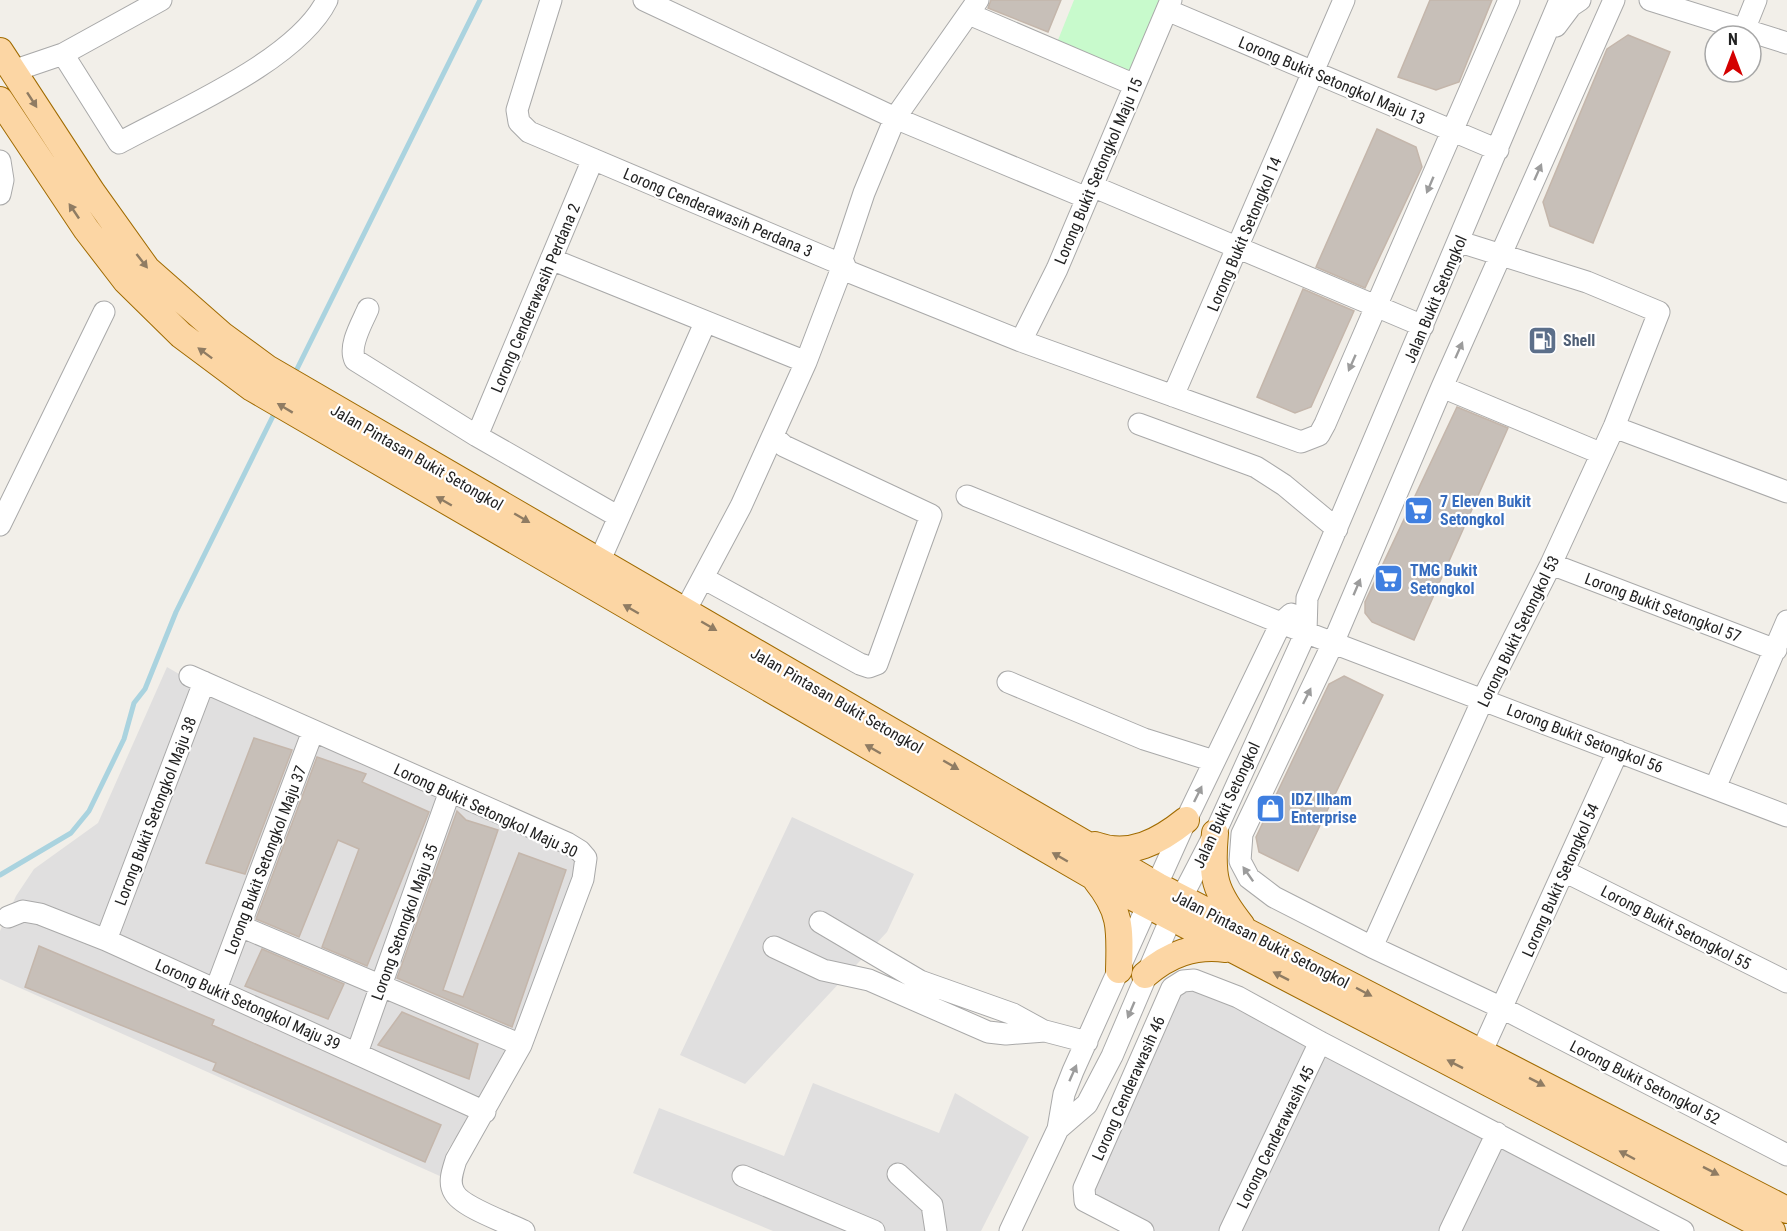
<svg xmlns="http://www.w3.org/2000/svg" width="1787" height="1231" font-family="'Roboto Condensed',sans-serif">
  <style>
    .residential { fill: #e0dfdf }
    .park { fill: #c8facc }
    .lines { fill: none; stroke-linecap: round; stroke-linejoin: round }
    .stream { stroke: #aad3df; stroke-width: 5 }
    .building { fill: #c7bfb8; stroke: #c4b6ab; stroke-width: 1.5 }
    .minor-casing { stroke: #a9a9a9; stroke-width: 23 }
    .major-casing { stroke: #a06b00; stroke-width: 28 }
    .minor { stroke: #fff; stroke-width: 21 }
    .major { stroke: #fcd6a4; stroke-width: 26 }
    .oneway { fill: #8f7c63 }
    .oneway2 { fill: #9c9c9c }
    .labels { text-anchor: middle; stroke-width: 4.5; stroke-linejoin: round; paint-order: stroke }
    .street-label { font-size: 16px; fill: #222; stroke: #fff }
    .service-label { font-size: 16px; font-weight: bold; fill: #4e5e75; stroke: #fff; text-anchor: start }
    .shop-label { font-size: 16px; font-weight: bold; fill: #366cbe; stroke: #fff; text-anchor: start }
  </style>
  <rect width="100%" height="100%" fill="#f2efe9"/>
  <path class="residential" d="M167,667L191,681L583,857L519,1042L447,1151L442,1177L0,979V931L16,896L34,869L98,823Z
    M792,817L914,874L887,932L745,1084L680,1055Z
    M1184,977L1691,1231H1152L1077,1195Z
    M813,1083L939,1133L955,1093L1029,1137L981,1231H773L633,1173L659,1108L784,1156Z"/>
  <path class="park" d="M1074,0H1163L1131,75L1056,45Z"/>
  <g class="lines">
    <path class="stream" d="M294,375L480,0
      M0,875L71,833L89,811L124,739L134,703L145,689L176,612L276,410"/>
  </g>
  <path class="building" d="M991,0H1061L1048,32L988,8Z
    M1430,0H1492L1459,82L1436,90L1398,77Z
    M1628,35L1670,52L1593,243L1550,226L1543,202L1607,49Z
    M1377,129L1416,147L1422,167L1365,288L1316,267Z
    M1303,289L1354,311L1311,407L1295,413L1257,397Z
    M1457,407L1508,428L1414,640L1372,622L1365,613V602Z
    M1344,676L1383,695L1298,871L1259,852L1256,837L1329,684Z
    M254,738L292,750L245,874L206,863Z
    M317,757L366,774L362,782L429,812L367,966L322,947L359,849L338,840L299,937L256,919Z
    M457,811L466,820L498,830L443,990L463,997L519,853L566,870L512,1027L397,978Z
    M39,946L214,1020L212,1025L441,1125L425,1162L213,1070L216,1063L25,987Z
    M262,949L344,984L328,1019L245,986Z
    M402,1012L478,1044L469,1079L378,1045Z"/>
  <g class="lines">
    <defs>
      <path id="minor" d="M551,0L517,110L519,122L529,132L843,265
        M644,0L895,118L1087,198
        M978,0L895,118L864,193L842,259L847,271L1021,341L1301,442L1319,435L1325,424L1509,0
        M1614,0L1442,387L1334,641L1242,834L1240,861L1249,878L1274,897L1372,947L1502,1008L1787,1155
        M1650,0L1787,43
        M1167,10L1498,150
        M969,14L1135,85
        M1556,26L1571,6L1580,0
        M1744,30L1756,0
        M63,54L119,143C179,110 297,61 327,0
        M13,71L63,54L161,0
        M0,161L3,180L0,194
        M1092,186L1423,326
        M551,259L806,362
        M368,309C362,323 348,346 355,360L477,436L619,517
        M1021,341L1057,269L1171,0
        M1442,387L1600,453
        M1173,396L1344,0
        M1139,424L1256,467L1284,485L1337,529
        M1614,427L1787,492
        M477,436L593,159
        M967,496L1281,623L1787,816
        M0,525L104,312
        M599,562L705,323
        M1551,564L1776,650
        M703,578L860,664L869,667L877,664L931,515L784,446L773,436
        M685,611L741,506L806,362L843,265
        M190,676L567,843L580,851L586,858L583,879L521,1045L456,1160C453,1170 448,1182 454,1192C461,1207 508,1223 524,1231
        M1008,682L1144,739L1214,761
        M1715,788L1787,621
        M1564,871L1787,982
        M8,917L23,911L40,914L106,940L485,1112
        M820,922L920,981L1013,1014L1044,1031
        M240,926L521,1045
        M106,940L204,682
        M774,947L823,970L869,980L988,1032L1006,1034L1045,1031L1087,1042
        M1372,947L1483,699L1551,564L1614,427L1659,312L1587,282L1460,242
        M216,989L313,731
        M357,1053L450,791
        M1481,1053L1618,751
        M1058,1129L1087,1104L1112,1056L1171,918L1215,833L1306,632L1307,598L1560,0
        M898,1174L932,1205L936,1231
        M743,1176L874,1231
        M1010,1231L1058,1129L1064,1094L1073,1071L1186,820L1281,623L1291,614
        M1143,1231L1085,1201L1084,1188L1172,988L1183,981L1194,980L1238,997L1320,1042L1683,1231
        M1230,1231L1320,1042
        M1450,1231L1497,1133"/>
      <path id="major" d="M0,51L92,192L147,269L222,335L267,368L1158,886L1787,1210
        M0,100L86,229L126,281L181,335L252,388L1094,877L1772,1231
        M1215,833C1211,877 1214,891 1242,926
        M1095,845C1130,858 1160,841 1186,820
        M1096,880C1122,912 1120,930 1119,970
        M1145,975C1169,954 1194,945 1226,949"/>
    </defs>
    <use href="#minor" class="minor-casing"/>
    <use href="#major" class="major-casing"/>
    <use href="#minor" class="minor"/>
    <use href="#major" class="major"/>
  </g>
  <defs><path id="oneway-solid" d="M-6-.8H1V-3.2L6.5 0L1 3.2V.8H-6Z" transform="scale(1.5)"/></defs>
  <g class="oneway">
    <use href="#oneway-solid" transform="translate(32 100) rotate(57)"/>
    <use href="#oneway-solid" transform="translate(74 211) rotate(-124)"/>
    <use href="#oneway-solid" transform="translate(142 261) rotate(52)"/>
    <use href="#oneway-solid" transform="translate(205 353) rotate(-143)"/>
    <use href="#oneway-solid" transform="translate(285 408) rotate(-149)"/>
    <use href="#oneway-solid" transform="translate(444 501) rotate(-150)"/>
    <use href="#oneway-solid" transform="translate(522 518) rotate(30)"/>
    <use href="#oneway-solid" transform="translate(631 609) rotate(-150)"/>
    <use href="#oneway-solid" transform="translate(709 626) rotate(30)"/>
    <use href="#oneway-solid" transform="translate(873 749) rotate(-150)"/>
    <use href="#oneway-solid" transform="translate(951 765) rotate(30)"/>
    <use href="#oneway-solid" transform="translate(1060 857) rotate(-150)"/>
    <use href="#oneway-solid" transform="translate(1281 976) rotate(-153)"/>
    <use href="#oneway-solid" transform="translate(1364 992) rotate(28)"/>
    <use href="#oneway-solid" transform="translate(1455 1064) rotate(-153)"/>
    <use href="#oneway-solid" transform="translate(1537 1082) rotate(27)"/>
    <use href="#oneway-solid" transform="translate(1627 1155) rotate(-152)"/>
    <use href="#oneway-solid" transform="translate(1711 1171) rotate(27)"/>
  </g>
  <g class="oneway2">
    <use href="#oneway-solid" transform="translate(1538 172) rotate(-66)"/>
    <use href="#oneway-solid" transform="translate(1430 185) rotate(113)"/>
    <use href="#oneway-solid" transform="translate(1459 350) rotate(-66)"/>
    <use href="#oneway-solid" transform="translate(1352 363) rotate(114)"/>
    <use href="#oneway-solid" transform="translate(1357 587) rotate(-67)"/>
    <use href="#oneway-solid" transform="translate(1307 696) rotate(-64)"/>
    <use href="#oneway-solid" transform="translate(1198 794) rotate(-64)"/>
    <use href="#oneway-solid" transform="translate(1248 874) rotate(-125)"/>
    <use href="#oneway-solid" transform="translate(1131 1010) rotate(113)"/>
    <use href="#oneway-solid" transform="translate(1073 1073) rotate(-66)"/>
  </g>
  <defs>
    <symbol id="fuel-square" viewBox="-11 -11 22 22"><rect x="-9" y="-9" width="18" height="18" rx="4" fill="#5c6f8a" stroke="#fff"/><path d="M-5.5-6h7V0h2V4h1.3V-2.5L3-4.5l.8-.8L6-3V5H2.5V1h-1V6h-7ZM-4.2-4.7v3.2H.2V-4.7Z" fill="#fff"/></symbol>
    <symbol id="supermarket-square" viewBox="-11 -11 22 22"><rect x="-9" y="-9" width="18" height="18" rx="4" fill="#3f7fe0" stroke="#fff"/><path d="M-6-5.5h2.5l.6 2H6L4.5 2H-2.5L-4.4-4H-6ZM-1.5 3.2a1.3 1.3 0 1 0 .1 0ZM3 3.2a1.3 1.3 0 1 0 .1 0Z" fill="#fff"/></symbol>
    <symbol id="shop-square" viewBox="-11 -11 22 22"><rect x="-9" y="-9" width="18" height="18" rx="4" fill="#3f7fe0" stroke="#fff"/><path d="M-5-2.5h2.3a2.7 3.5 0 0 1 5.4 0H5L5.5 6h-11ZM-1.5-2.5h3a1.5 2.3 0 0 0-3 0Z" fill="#fff"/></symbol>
  </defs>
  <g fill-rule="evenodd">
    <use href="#fuel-square" x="1526" y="324" width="33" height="33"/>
    <use href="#supermarket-square" x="1402" y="494" width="33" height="33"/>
    <use href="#supermarket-square" x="1372" y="562" width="33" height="33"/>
    <use href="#shop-square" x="1254" y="792" width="33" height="33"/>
  </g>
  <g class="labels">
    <g class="street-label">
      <text transform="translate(1332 80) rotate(23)" y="6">Lorong Bukit Setongkol Maju 13</text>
      <text transform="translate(1098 171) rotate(-67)" y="6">Lorong Bukit Setongkol Maju 15</text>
      <text transform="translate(718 212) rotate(23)" y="6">Lorong Cenderawasih Perdana 3</text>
      <text transform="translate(1244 234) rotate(-67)" y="6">Lorong Bukit Setongkol 14</text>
      <text transform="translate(535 298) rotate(-67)" y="6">Lorong Cenderawasih Perdana 2</text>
      <text transform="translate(1435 299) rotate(-67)" y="6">Jalan Bukit Setongkol</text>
      <text transform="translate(417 457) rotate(30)" y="6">Jalan Pintasan Bukit Setongkol</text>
      <text transform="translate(1663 607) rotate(21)" y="6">Lorong Bukit Setongkol 57</text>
      <text transform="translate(1518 631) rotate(-64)" y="6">Lorong Bukit Setongkol 53</text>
      <text transform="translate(837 700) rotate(30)" y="6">Jalan Pintasan Bukit Setongkol</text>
      <text transform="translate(1585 738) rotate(21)" y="6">Lorong Bukit Setongkol 56</text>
      <text transform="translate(1226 805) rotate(-65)" y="6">Jalan Bukit Setongkol</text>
      <text transform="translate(486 810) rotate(25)" y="6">Lorong Bukit Setongkol Maju 30</text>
      <text transform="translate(155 811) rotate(-69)" y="6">Lorong Bukit Setongkol Maju 38</text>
      <text transform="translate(265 860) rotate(-69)" y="6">Lorong Bukit Setongkol Maju 37</text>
      <text transform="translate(1560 880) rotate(-66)" y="6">Lorong Bukit Setongkol 54</text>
      <text transform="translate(404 922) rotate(-70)" y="6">Lorong Setongkol Maju 35</text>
      <text transform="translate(1676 927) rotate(27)" y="6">Lorong Bukit Setongkol 55</text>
      <text transform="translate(1261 939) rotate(27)" y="6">Jalan Pintasan Bukit Setongkol</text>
      <text transform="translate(248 1004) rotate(24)" y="6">Lorong Bukit Setongkol Maju 39</text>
      <text transform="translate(1645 1082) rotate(27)" y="6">Lorong Bukit Setongkol 52</text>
      <text transform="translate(1128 1088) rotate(-66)" y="6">Lorong Cenderawasih 46</text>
      <text transform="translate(1275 1137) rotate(-64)" y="6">Lorong Cenderawasih 45</text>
    </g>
    <g class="service-label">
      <text x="1563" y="346">Shell</text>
    </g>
    <g class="shop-label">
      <text x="1440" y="507">7 Eleven Bukit<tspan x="1440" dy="18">Setongkol</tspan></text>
      <text x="1410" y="576">TMG Bukit<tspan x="1410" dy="18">Setongkol</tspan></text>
      <text x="1291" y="805">IDZ Ilham<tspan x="1291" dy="18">Enterprise</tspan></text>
    </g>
  </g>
  <g transform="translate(1733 54)"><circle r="28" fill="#ffffff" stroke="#a7a7a7" stroke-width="1.5"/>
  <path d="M0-4.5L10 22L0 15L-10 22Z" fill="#d40000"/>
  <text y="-9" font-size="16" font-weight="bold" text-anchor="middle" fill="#222222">N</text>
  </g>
</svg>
